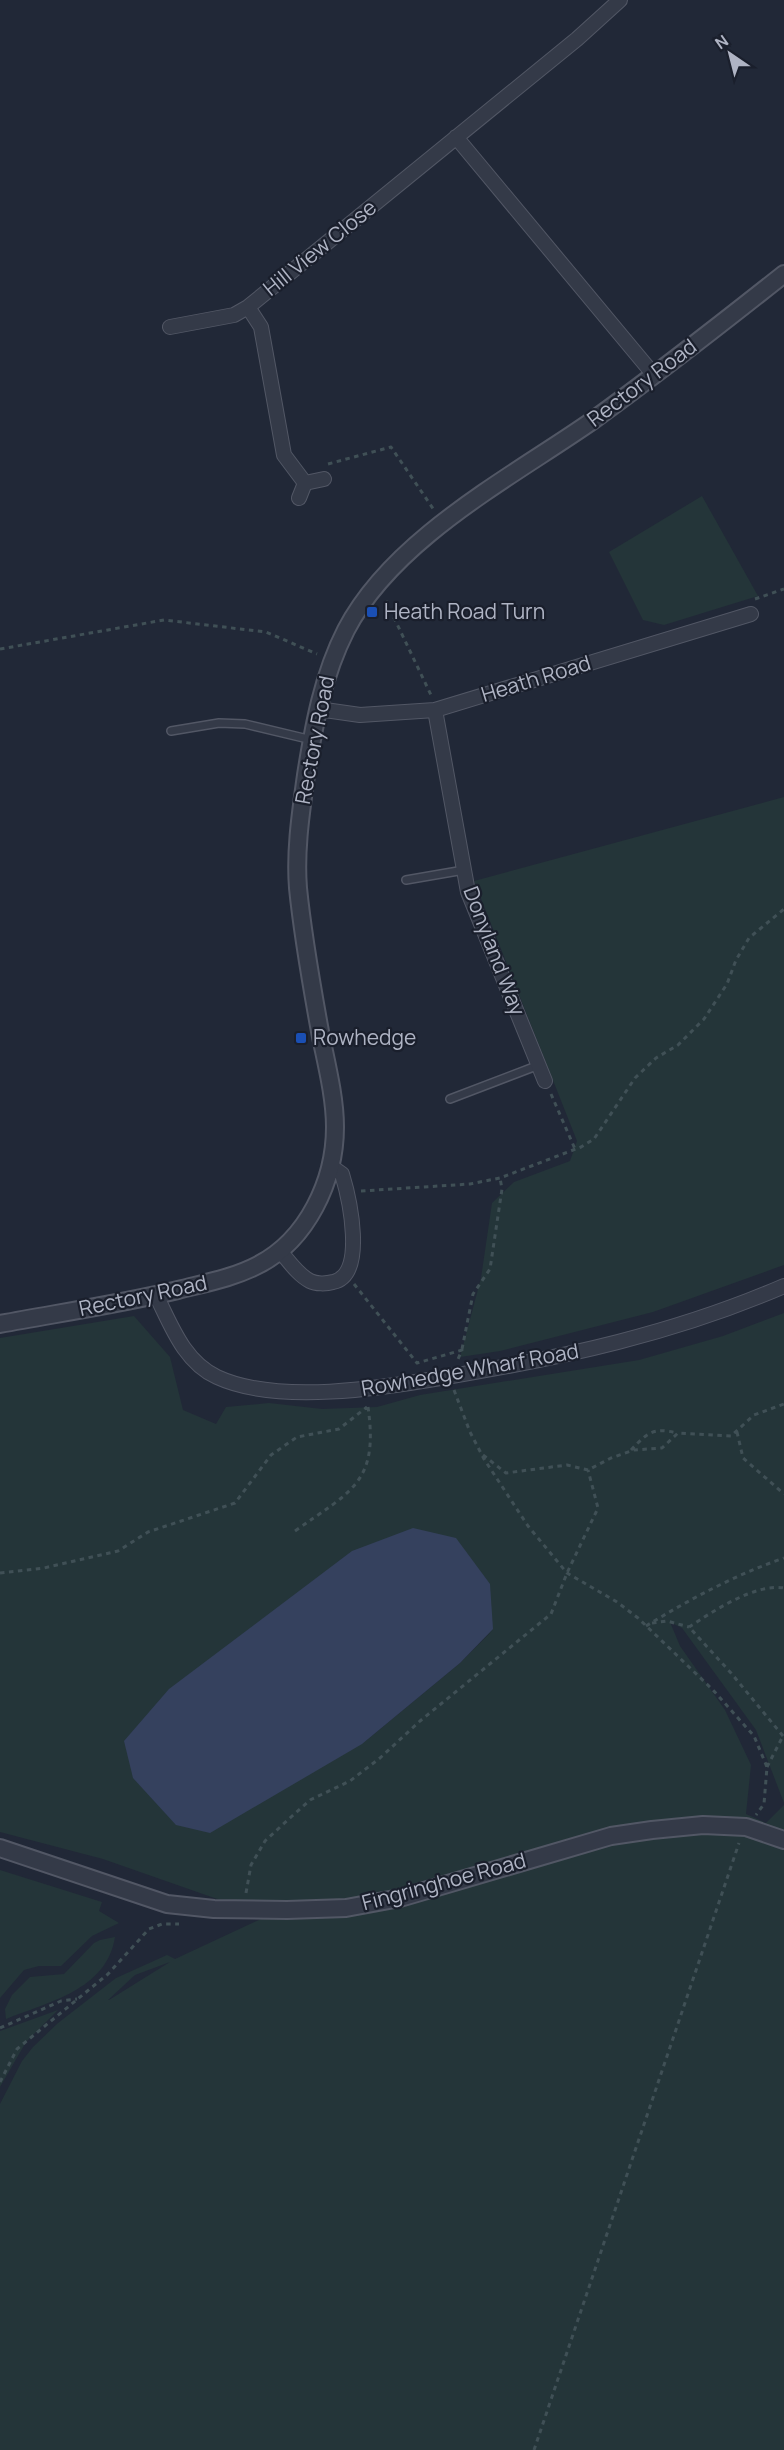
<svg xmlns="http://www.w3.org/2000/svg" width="784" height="2450" font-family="Manrope,sans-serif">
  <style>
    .green { fill: #243539; fill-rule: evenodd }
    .water { fill: #35415e }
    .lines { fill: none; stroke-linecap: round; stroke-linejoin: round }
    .service-casing { stroke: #525765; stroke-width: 10 }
    .minor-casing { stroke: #525765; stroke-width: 16 }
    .tertiary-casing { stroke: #525765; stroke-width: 20 }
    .path { stroke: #405056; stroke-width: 3; stroke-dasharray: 4.5 4.5; stroke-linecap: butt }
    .service { stroke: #343a48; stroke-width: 7 }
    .minor { stroke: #343a48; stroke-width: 14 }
    .tertiary { stroke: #343a48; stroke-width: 16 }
    .transit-dot { fill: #1a4fb4; stroke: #1a1f2c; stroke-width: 2 }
    .labels { text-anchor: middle; stroke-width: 4.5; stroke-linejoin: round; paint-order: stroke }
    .street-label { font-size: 21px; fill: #afb4c4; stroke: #1a1f2c }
    .poi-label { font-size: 21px; fill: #afb4c4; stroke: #1a1f2c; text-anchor: start }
  </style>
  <rect width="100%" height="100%" fill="#212837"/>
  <path class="green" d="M702,496L758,596L664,625L643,620L609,552Z
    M784,797V1265L653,1312L500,1351L460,1357L481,1278L492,1203L514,1182L570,1161L577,1141L474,881Z
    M784,1313V1803L756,1730L682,1628L670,1622L680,1646L725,1710L751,1765L746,1814L766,1823L784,1805V2450H0V2104L22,2061L33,2047L58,2023L116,1978L167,1955L175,1959L293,1904L223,1901L103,1859L0,1832V1338L134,1316L170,1357L183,1410L216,1424L226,1407L269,1403L322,1409L377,1407L420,1395L639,1360L723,1336ZM493,1630L460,1663L362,1744ZM170,1962L109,2000H108L135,1975Z
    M0,1870L102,1902L99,1911L119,1923L92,1936L61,1966H39L24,1970L0,1998Z
    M115,1937C107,1990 48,2002 6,2019L5,2009L12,1995L30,1977L64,1974L94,1943L100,1940Z
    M58,2010L26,2042L0,2087V2031Z"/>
  <path class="water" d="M413,1528L456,1538L490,1584L493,1629L460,1663L362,1744L210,1833L176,1825L133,1778L124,1741L169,1689L352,1551Z"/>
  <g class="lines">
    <defs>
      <path id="service" d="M171,731L219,723L245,724L312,740
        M406,880L464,870
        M450,1099L539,1065"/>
      <path id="minor" d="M456,137L654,375
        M248,307L261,327L284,455L305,483L324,479
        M170,327L234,315L248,307L577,39L620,0
        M299,498L305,483
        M318,709L360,715L435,710L751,614
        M435,710L468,892L545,1081
        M280,1251C288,1260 298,1275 310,1281C316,1284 326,1284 333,1282C367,1275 349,1197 342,1174L332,1167
        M156,1295C171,1325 184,1362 217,1377C277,1405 383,1388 446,1377C562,1358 676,1333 784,1286"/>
      <path id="tertiary" d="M0,1324C59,1313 120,1304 178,1290C205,1283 233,1278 258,1265C307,1240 335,1181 335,1127C335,1098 327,1066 321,1037C312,988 303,938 298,888C295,850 301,812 306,775C314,724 323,675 346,630C393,539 510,478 592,421C657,374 721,324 784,274
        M0,1848L167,1904L214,1909L287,1910L346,1908L400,1898L611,1836L652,1830L703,1825L746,1827L784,1840"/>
    </defs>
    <use href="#service" class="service-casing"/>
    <use href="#minor" class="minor-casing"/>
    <use href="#tertiary" class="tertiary-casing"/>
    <path class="path" d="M328,464L391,447L434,510
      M755,599L784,589
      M386,601L431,695
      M0,649L164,620L266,632L317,654
      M551,1094L575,1149
      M361,1191L470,1184L500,1178L581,1147L594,1139L635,1078L656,1058L678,1045L704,1019L727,984L736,960L749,938L784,909
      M354,1284L417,1363L462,1350L458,1359
      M462,1349L473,1294L490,1269L502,1189L500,1178
      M454,1390L470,1432L484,1459L528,1526L567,1573L617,1602L638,1618L713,1690L754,1736L767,1767L764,1804L756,1815
      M737,1432L743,1458L784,1494
      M631,1450C647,1433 653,1427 677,1433
      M483,1455L506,1473L567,1465L588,1470L611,1458L634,1450L662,1448L678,1433L731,1436L754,1415L784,1404
      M295,1531C351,1491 379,1483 368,1407
      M0,1573L44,1568L118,1551L148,1532L235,1503L271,1455L297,1437L339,1429L367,1407
      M652,1623L667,1621L689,1627
      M646,1626C690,1599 735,1575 784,1558
      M783,1736L731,1673L689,1627C712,1612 755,1583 784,1588
      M767,1767L783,1736
      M246,1893L251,1865L265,1841L291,1817L310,1800L350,1781L380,1758L420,1721L551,1614L567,1573L598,1508L588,1470
      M0,2028L61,2001L77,1999
      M0,2082L17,2049L108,1974L149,1929L162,1924H179
      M534,2450L739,1843"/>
    <use href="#service" class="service"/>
    <use href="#minor" class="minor"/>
    <use href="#tertiary" class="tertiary"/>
  </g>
  <g class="transit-dot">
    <rect x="366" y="606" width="12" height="12" rx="3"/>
    <rect x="295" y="1032" width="12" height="12" rx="3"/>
  </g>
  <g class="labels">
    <g class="street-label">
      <text transform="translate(320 248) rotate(-39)" y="7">Hill View Close</text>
      <text transform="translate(642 383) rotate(-37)" y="7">Rectory Road</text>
      <text transform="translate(536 679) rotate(-17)" y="7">Heath Road</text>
      <text transform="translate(315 740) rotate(-79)" y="7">Rectory Road</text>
      <text transform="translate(494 951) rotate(69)" y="7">Donyland Way</text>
      <text transform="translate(143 1296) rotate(-12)" y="7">Rectory Road</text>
      <text transform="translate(470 1370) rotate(-10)" y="7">Rowhedge Wharf Road</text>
      <text transform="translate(444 1882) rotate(-15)" y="7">Fingringhoe Road</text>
    </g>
    <g class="poi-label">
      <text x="384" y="619">Heath Road Turn</text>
      <text x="313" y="1045">Rowhedge</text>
    </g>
  </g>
  <g transform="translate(730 54) rotate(325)" stroke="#1a1f2c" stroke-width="4.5" paint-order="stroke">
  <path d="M0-4.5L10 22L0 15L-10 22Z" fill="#afb4c4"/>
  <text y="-9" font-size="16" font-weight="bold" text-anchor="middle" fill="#afb4c4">N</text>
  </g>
</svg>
